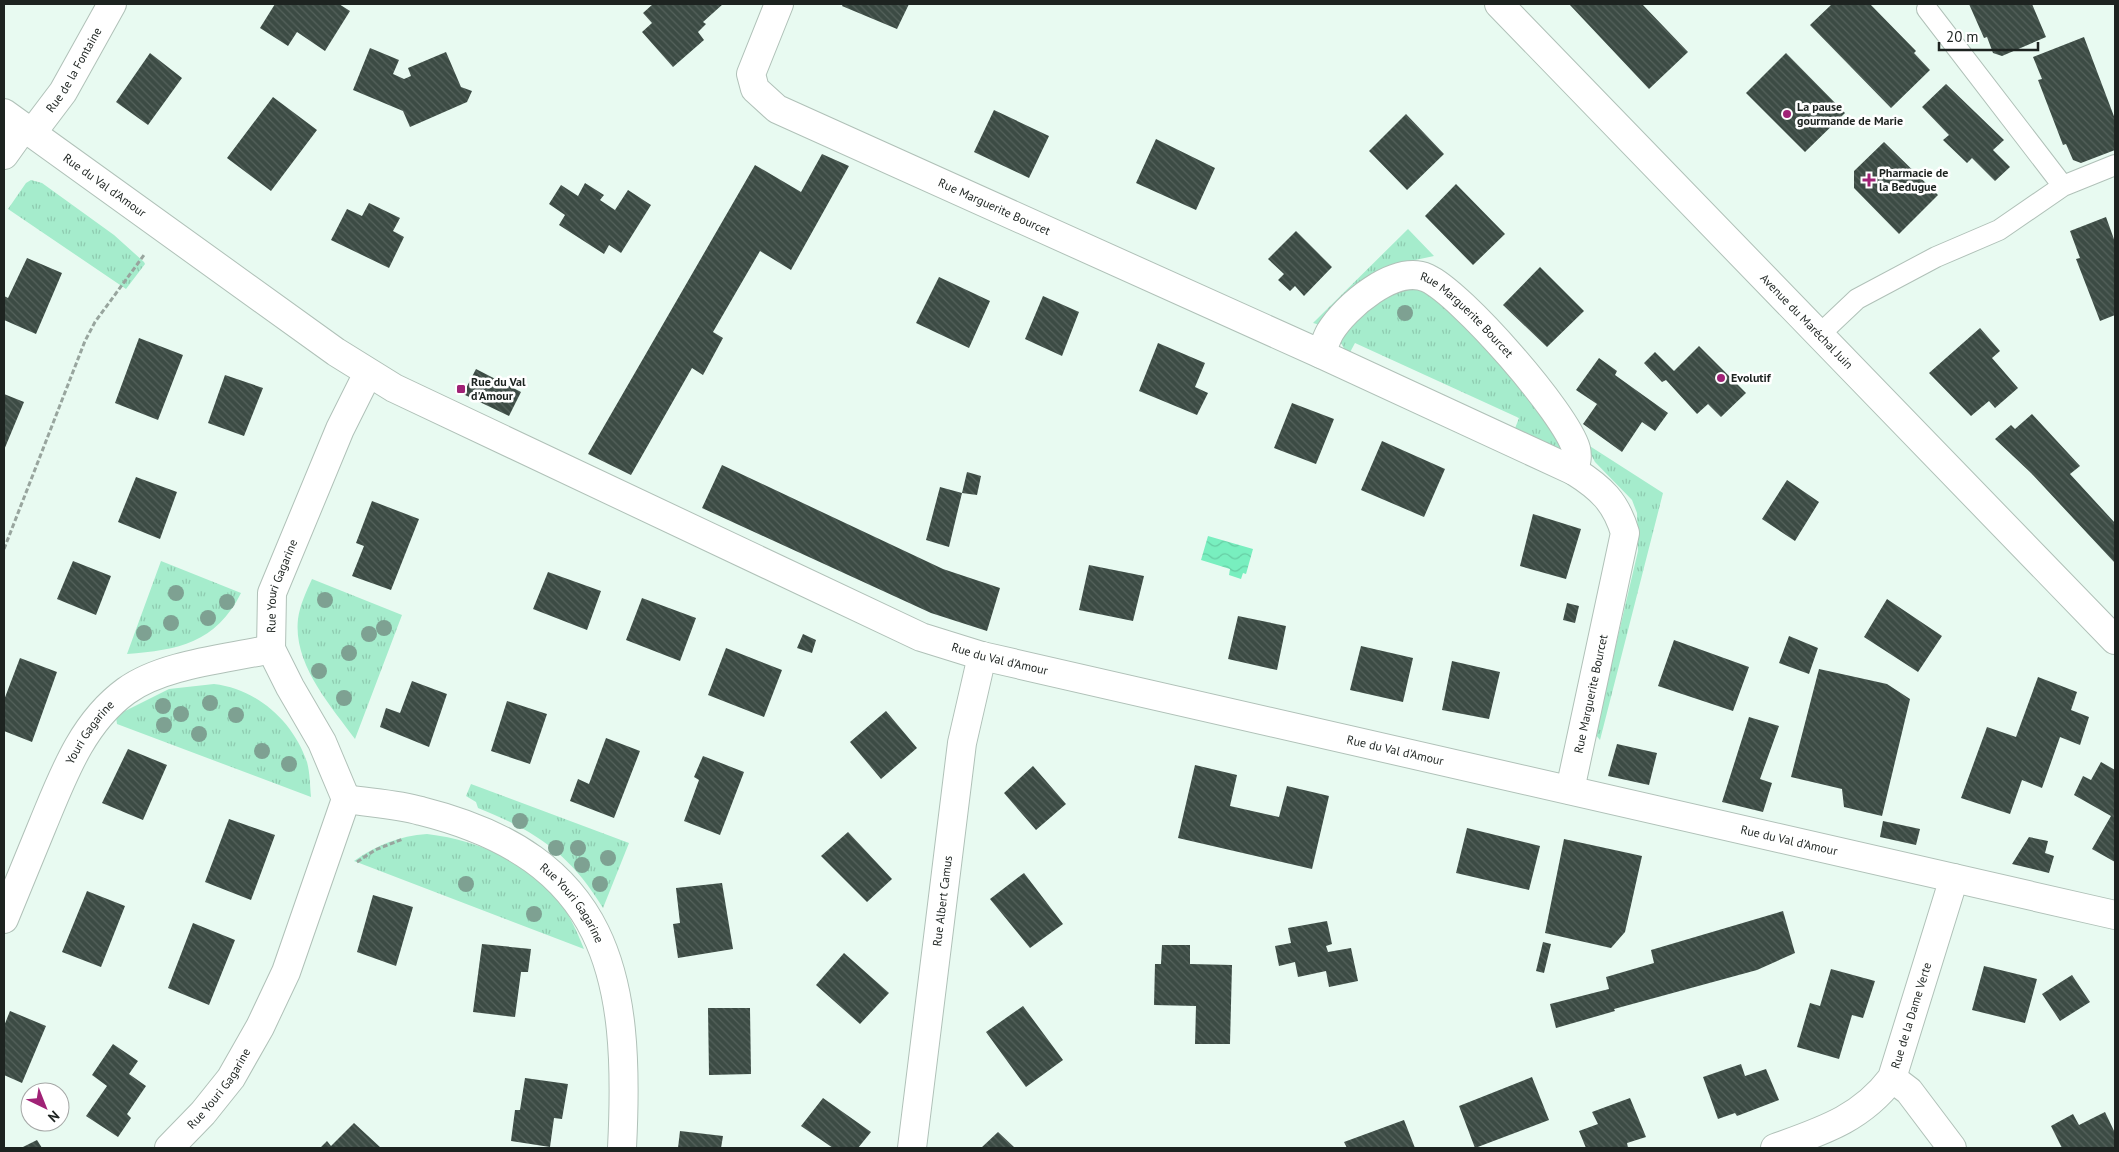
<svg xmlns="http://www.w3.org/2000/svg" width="2119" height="1152" font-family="'PT Sans',sans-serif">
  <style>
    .grass { fill: url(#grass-tufts) }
    .water { fill: url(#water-waves) }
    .building { fill: url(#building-back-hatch) }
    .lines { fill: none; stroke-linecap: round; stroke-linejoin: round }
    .service-casing { stroke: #b0c1b8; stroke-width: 22 }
    .minor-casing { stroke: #b0c1b8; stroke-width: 30 }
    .tertiary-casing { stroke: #b0c1b8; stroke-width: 30 }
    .secondary-casing { stroke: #b0c1b8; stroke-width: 30 }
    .path { stroke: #98a59e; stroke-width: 3; stroke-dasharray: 5 2.5; stroke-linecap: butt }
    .service { stroke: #fff; stroke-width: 20 }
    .minor { stroke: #fff; stroke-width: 28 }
    .tertiary { stroke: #fff; stroke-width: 28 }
    .secondary { stroke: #fff; stroke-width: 28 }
    .tree { fill: #7ea192 }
    .poi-dot { fill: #a02276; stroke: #fff; stroke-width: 2 }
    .labels { text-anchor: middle; stroke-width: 5; stroke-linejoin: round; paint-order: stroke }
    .street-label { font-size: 12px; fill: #1d2320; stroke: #fff }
    .poi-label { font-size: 12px; font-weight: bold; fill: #1d2320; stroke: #fff; text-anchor: start }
  </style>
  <defs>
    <pattern id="grass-tufts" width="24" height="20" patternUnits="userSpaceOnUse" patternTransform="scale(1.25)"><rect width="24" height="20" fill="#a5eccc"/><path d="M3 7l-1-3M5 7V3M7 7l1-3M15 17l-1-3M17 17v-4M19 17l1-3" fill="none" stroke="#8ecaaf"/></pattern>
    <pattern id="water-waves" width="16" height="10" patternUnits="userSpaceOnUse" patternTransform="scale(1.25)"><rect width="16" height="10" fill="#78efbf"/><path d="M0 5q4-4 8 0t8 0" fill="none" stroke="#67cda4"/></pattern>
    <pattern id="building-back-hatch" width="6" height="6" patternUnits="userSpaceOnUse" patternTransform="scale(1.25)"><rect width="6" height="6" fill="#3c4b44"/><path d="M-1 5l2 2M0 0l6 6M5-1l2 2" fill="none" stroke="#55625c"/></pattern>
  </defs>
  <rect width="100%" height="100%" fill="#e8faf1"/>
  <path class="grass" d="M31,180L42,183L114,235L144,262L145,264L126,289L8,209L26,183Z
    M1408,229L1434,256L1406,262L1386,271L1324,326L1313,323Z
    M1419,288L1439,298L1537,399L1562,451L1514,431L1519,418L1355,343L1348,356L1341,343L1343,330L1390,289Z
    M1585,443L1663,493L1600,740L1595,734L1638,551L1637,513L1632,500L1595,462Z
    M161,561L241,593C216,643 178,650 127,654Z
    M312,579L402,615L355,739C330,705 293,664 298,619C300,605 306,592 312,579Z
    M214,684C257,689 293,721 307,762C310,773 310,786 311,797L117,724L116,717L123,712L169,689Z
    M471,784L629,843L603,908C570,854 536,831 478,808L476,802L466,796Z
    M427,834C471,839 523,859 553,893C567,909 576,929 584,949L354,861C377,845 399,836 427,834Z"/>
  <path class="water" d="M1208,536L1253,549L1246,574L1243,573L1241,579L1229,575L1230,569L1201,560Z"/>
  <path class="building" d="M275,4H339L350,11L325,51L297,32L288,46L260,28Z
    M653,4H723L703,22L706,24L698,32L704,40L673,67L642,32L652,23L643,13Z
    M843,4H909L897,29L842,6Z
    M1569,4H1642L1688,52L1649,89Z
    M1832,4H1870L1916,51L1914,53L1930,70L1891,108L1810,25Z
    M1969,4H2032L2046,37L2002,56L1993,53L1987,37L1984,38Z
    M2084,37L2115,119V150L2081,163L2073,160L2066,144L2063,145L2038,80L2042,79L2033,57Z
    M370,48L399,60L393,74L404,79L411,76L408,68L446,52L461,87L472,91L467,102L410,127L403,111L353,90Z
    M150,53L182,78L148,125L116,102Z
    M1786,53L1845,113L1805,152L1746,93Z
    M1946,84L2004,140L1993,150L2010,167L1995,181L1972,158L1967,163L1943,140L1949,135L1922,107Z
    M273,97L317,130L271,191L227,158Z
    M994,110L1049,136L1029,178L974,152Z
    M1406,114L1444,154L1407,190L1369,151Z
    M1156,139L1215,168L1196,210L1136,183Z
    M1884,142L1938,195L1899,234L1854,188V171Z
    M822,154L849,166L791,270L760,251L713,332L723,338L703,375L692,368L631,475L588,454L755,165L801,192Z
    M585,183L604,195L600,200L615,210L628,190L651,205L621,253L609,245L604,254L559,225L565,215L549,204L561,185L578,196Z
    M1456,184L1505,234L1473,265L1425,216Z
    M369,203L400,218L393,231L404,237L389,268L331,240L347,209L362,216Z
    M2106,217L2115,242V315L2100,321L2076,259L2080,258L2070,231Z
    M1296,231L1332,267L1304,296L1295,286L1290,291L1278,280L1284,274L1268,259Z
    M27,258L62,273L36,334L4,320V296L8,298Z
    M1540,267L1584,311L1547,347L1503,305Z
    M939,277L990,301L969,348L916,323Z
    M1043,296L1079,312L1062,356L1025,339Z
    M1980,328L2000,351L1992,358L2018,388L1995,408L1989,401L1971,416L1929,373Z
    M139,338L183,355L158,420L115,403Z
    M1158,343L1205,363L1195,387L1208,393L1197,415L1139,391Z
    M1699,346L1746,393L1721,417L1708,404L1697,414L1666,380L1662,382L1644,363L1655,352L1674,371Z
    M1599,358L1617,371L1615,375L1668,413L1655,431L1642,422L1622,452L1583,424L1597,404L1576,390Z
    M476,369L521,392L509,416L463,394Z
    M225,375L263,388L244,436L208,423Z
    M4,394L24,402L4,450Z
    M1292,403L1334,419L1316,464L1274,448Z
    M2032,414L2080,466L2070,474L2115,523V563L2031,473L1995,439L2011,425L2015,429Z
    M1382,441L1445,469L1424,517L1361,490Z
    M722,465L943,569L1000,588L987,631L931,613L702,508Z
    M967,472L981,476L977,495L962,493Z
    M136,477L177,492L160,539L118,522Z
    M1787,480L1819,502L1795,541L1762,519Z
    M940,487L962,493L949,547L926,540Z
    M372,501L419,519L391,590L352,576L364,546L356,543Z
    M1533,514L1581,529L1566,579L1520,566Z
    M73,561L111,576L96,615L57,599Z
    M1089,565L1144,576L1133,621L1079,610Z
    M548,572L601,591L587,630L533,609Z
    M642,598L696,618L680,661L626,640Z
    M1887,599L1942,636L1918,672L1864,637Z
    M1567,603L1579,606L1575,623L1563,620Z
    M1238,616L1286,626L1277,670L1228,659Z
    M803,634L816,640L812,653L797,648Z
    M1789,636L1818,648L1809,674L1779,663Z
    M1674,640L1749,667L1733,711L1658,686Z
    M1361,646L1413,658L1403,702L1350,690Z
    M726,648L782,670L764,717L708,695Z
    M20,658L57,672L32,742L4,731V700Z
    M1452,661L1500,672L1489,719L1442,710Z
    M1819,669L1887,684L1910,699L1882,816L1844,807L1842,789L1791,777Z
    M2038,677L2077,692L2071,710L2089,717L2080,745L2060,737L2042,788L2022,780L2010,814L1961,798L1987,727L2016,737Z
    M412,681L447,694L429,747L380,727L386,708L400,713Z
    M507,701L547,714L530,764L491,751Z
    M886,711L917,748L881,779L850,742Z
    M1749,717L1779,726L1760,779L1772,783L1763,812L1722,802Z
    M606,738L640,751L614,818L570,801L578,779L589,784Z
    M1617,744L1657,753L1649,785L1608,776Z
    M128,749L167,765L143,820L102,803Z
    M703,756L744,772L720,835L684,821L699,780L694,777Z
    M2101,762L2115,770V862L2092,849L2111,816L2074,795L2083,776L2091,780Z
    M1195,765L1237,775L1230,806L1279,817L1287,786L1329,796L1312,869L1178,838Z
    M1033,766L1066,804L1036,830L1004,793Z
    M229,819L275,835L251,900L205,882Z
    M1883,821L1920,829L1916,845L1880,837Z
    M1467,828L1540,846L1529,890L1456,873Z
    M848,832L892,879L867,902L821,856Z
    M2029,837L2048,841L2045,853L2054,856L2049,873L2012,864Z
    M1564,839L1642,856L1625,932L1611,948L1545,933Z
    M1024,873L1063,924L1030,948L990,899Z
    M722,883L733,949L678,958L673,924L680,923L676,888Z
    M87,891L125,906L101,967L62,952Z
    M373,895L413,907L396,966L357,952Z
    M1783,911L1795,953L1757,970L1614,1009L1615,1011L1556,1028L1550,1004L1609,989L1606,977L1654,963L1651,950Z
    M1327,921L1332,944L1326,946L1328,952L1351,948L1358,981L1329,987L1326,971L1298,977L1295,962L1279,966L1275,946L1291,943L1288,928Z
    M193,923L235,940L209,1005L168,988Z
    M1543,942L1551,944L1544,973L1536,971Z
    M482,944L531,949L528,972H521L515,1017L473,1012Z
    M1162,945H1190V964L1232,965L1230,1044H1195L1196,1006L1154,1005L1155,964H1161Z
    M844,953L889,993L860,1024L816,985Z
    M1984,966L2037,979L2025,1023L1972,1010Z
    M1831,969L1875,981L1863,1018L1852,1015L1839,1059L1797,1047L1810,1003L1820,1006Z
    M2072,975L2090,1002L2060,1021L2042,994Z
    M1023,1006L1063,1060L1026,1087L986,1032Z
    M708,1008H750L751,1074L709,1075Z
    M10,1011L46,1026L22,1083L4,1075V1026Z
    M113,1044L138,1061L129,1074L146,1086L127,1114L131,1118L118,1137L86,1116L107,1086L92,1075Z
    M1741,1064L1745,1076L1766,1069L1779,1100L1737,1116L1735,1113L1718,1119L1703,1077Z
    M1532,1077L1549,1120L1475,1148L1459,1106Z
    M525,1078L568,1084L562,1119L554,1118L550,1147L511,1141L515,1110H520Z
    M823,1098L871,1132L858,1148H833L801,1126Z
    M1630,1098L1646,1137L1627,1143L1628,1148H1586L1579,1131L1598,1124L1592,1112Z
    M2105,1112L2115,1133V1148H2062L2051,1126L2073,1114L2079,1125Z
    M1404,1120L1415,1148H1347L1344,1142Z
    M354,1123L381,1148H320L327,1141L331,1146Z
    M680,1131L723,1136L721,1148H678Z
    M998,1132L1015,1148H981Z
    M37,1140L42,1148H21Z"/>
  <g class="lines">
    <defs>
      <path id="service" d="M1927,9L2063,186
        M1820,334L1857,299L1936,257L1999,230L2063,186L2115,165"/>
      <g id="minor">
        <path id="s1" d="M779,4L751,74L755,89L777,109L1321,354L1574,471C1601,488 1616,502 1625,533L1570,790"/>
        <path id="s2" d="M32,133L63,92L112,4"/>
        <path d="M4,155L24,127"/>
        <path id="s3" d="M1321,354C1324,347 1326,339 1330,332C1345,307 1395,264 1427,278C1461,293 1566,413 1576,449C1578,457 1576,463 1574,471"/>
        <path id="s4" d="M346,799C371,803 397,804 421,811C609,858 631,975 622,1148"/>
        <path id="s5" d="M4,919C17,887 30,856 43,824C63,776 82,723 126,691C163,664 227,659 271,649"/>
        <path d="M1892,1078L1909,1091L1952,1148"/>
        <path id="s6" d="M169,1148L203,1113L231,1078L260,1027L286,972L346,799L322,742L290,687L271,649L272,593L340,429L368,373"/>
        <path id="s7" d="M912,1148L962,743L982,656"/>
        <path id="s8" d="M1775,1148C1822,1131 1861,1119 1892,1078L1954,878"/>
      </g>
      <g id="tertiary">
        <path id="s9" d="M4,113L336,352L394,388L921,637L982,656L2115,915"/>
      </g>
      <g id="secondary">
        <path id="s10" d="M1499,4L2115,640"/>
      </g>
    </defs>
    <use href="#service" class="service-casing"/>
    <use href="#minor" class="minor-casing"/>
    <use href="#tertiary" class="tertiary-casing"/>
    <use href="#secondary" class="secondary-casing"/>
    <path class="path" d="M4,549L85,341L95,322L144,255
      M357,862L375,850L403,839"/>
    <use href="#service" class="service"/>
    <use href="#minor" class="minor"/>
    <use href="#tertiary" class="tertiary"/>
    <use href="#secondary" class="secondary"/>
  </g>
  <g class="tree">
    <circle cx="1405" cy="313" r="8"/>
    <circle cx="176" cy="593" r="8"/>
    <circle cx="325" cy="600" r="8"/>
    <circle cx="227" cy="602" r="8"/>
    <circle cx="208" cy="618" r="8"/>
    <circle cx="171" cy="623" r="8"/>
    <circle cx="384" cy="628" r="8"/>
    <circle cx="144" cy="633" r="8"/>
    <circle cx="369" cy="634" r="8"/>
    <circle cx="349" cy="653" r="8"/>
    <circle cx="319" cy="671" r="8"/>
    <circle cx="344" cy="698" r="8"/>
    <circle cx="210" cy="703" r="8"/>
    <circle cx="163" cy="706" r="8"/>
    <circle cx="181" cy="714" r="8"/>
    <circle cx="236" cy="715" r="8"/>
    <circle cx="164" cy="725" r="8"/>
    <circle cx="199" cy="734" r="8"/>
    <circle cx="262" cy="751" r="8"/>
    <circle cx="289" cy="764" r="8"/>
    <circle cx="520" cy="821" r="8"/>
    <circle cx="556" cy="848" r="8"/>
    <circle cx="578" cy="848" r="8"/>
    <circle cx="608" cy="858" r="8"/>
    <circle cx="582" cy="865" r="8"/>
    <circle cx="466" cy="884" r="8"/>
    <circle cx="600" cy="884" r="8"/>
    <circle cx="534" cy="914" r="8"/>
  </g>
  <g class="poi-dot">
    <circle cx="1787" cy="114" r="5"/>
    <path d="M1866.5 172.5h5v5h5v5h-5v5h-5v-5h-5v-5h5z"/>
    <circle cx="1721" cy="378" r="5"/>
    <rect x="456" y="384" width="10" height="10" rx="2.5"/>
  </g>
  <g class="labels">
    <g class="street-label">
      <text dy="4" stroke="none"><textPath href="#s2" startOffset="76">Rue de la Fontaine</textPath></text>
      <text dy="4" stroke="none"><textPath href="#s9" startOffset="124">Rue du Val d'Amour</textPath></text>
      <text dy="4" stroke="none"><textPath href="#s1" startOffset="359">Rue Marguerite Bourcet</textPath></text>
      <text dy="4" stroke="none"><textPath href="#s3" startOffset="196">Rue Marguerite Bourcet</textPath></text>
      <text dy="4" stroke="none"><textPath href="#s10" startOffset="442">Avenue du Maréchal Juin</textPath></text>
      <text dy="4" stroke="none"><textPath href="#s6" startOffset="629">Rue Youri Gagarine</textPath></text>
      <text dy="4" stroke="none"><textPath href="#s9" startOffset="1142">Rue du Val d'Amour</textPath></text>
      <text transform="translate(1591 694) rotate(-78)" y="4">Rue Marguerite Bourcet</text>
      <text dy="4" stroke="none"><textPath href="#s5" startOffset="206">Youri Gagarine</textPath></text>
      <text dy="4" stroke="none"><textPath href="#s9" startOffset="1548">Rue du Val d'Amour</textPath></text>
      <text dy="4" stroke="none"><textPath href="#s9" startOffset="1952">Rue du Val d'Amour</textPath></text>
      <text dy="4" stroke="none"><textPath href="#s7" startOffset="249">Rue Albert Camus</textPath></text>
      <text dy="4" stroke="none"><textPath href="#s4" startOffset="258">Rue Youri Gagarine</textPath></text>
      <text dy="4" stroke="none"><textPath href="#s8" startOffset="204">Rue de la Dame Verte</textPath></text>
      <text dy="4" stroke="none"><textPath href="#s6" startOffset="78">Rue Youri Gagarine</textPath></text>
    </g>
    <g class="poi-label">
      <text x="1797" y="111">La pause<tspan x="1797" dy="14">gourmande de Marie</tspan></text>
      <text x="1879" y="177">Pharmacie de<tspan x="1879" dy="14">la Bedugue</tspan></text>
      <text x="1731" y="382">Evolutif</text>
      <text x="471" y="386">Rue du Val<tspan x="471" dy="14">d'Amour</tspan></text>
    </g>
  </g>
  <rect width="2119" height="1152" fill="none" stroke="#1d2320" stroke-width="10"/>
  <g transform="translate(45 1107) rotate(137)"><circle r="24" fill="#ffffff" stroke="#a5a7a6"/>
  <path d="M0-4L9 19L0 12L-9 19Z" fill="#a02276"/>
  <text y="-8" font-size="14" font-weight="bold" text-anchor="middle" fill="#1d2320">N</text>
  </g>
  <path d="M1939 42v8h99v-8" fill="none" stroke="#1d2320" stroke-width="2.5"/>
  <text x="1946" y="42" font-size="15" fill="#1d2320" stroke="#ffffff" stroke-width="4" paint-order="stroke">20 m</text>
</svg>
